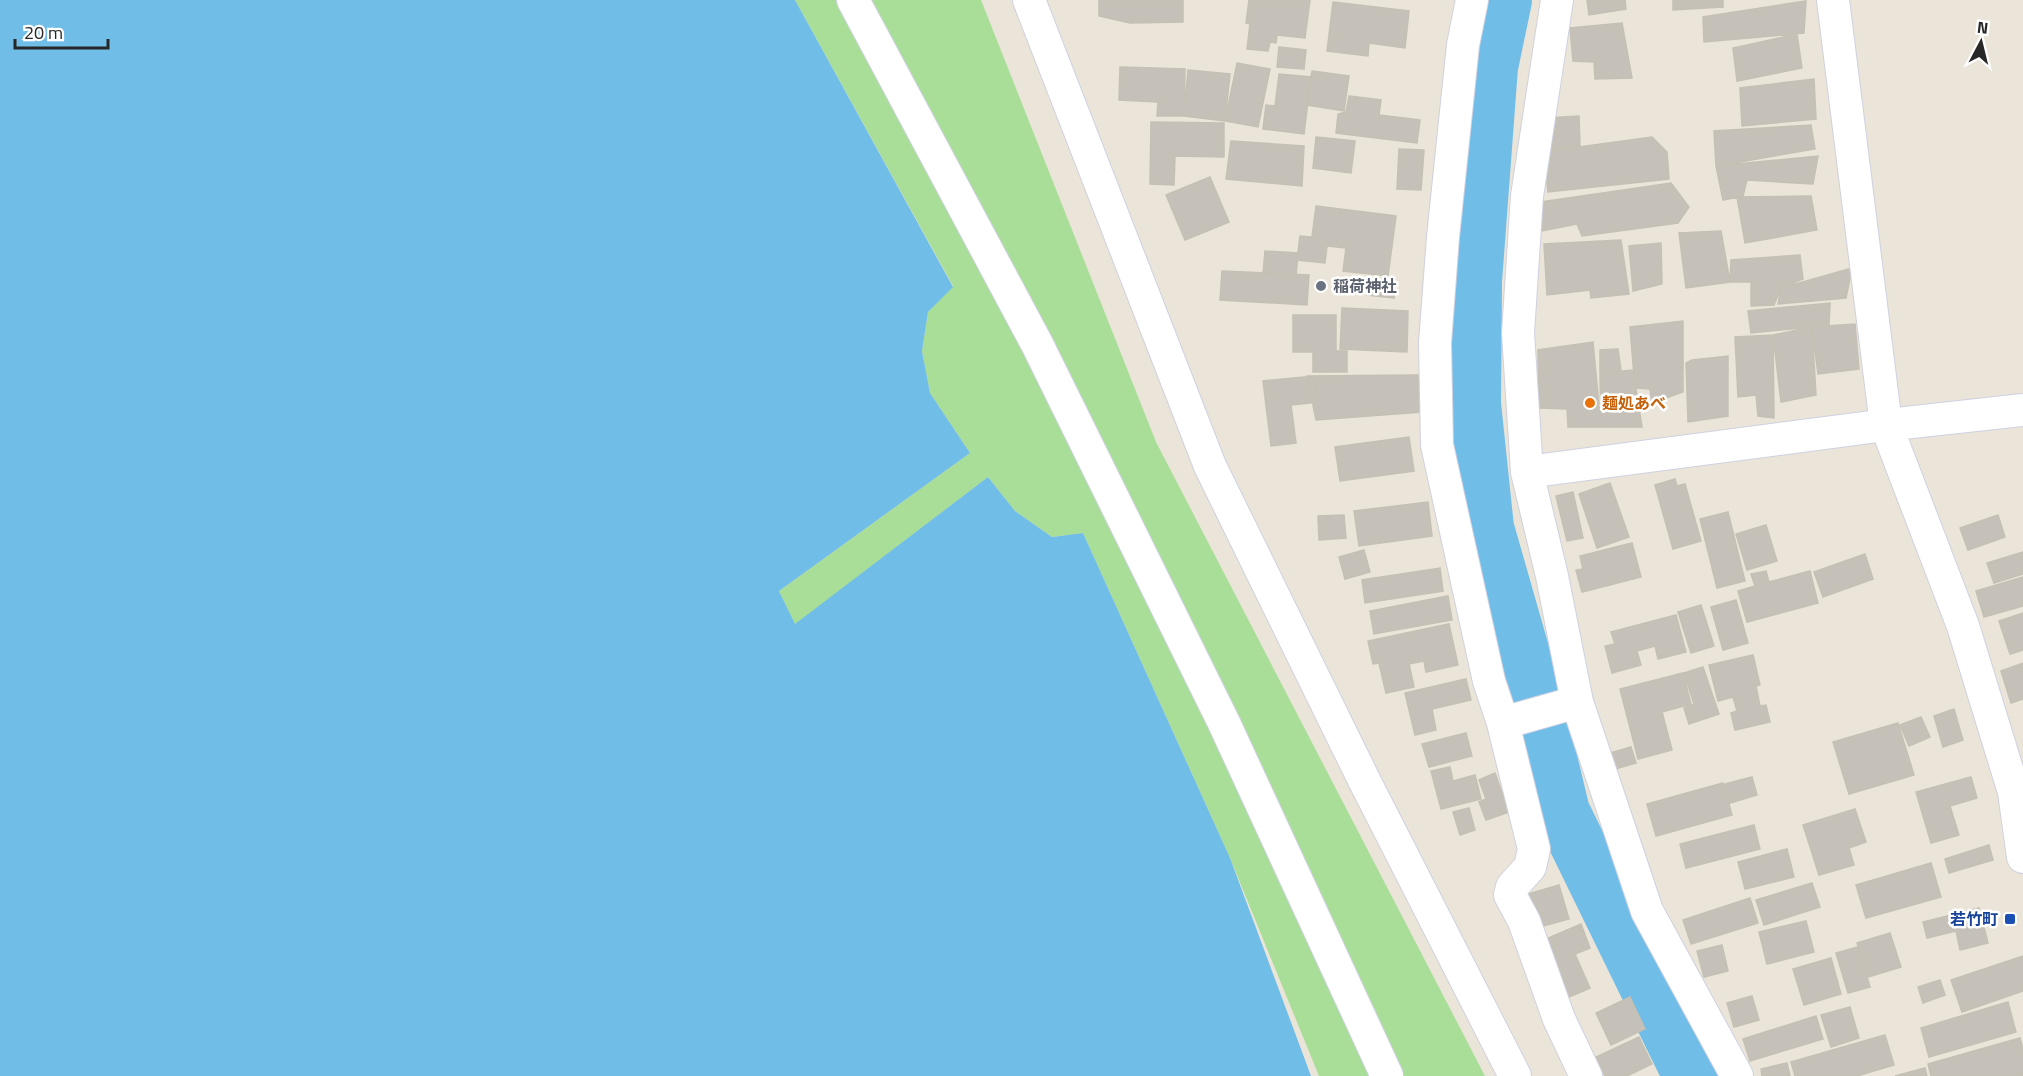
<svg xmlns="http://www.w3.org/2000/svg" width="2023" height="1076" font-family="'Titillium Web','Noto Sans JP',sans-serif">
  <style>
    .green { fill: #a9de98 }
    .water { fill: #70bde8 }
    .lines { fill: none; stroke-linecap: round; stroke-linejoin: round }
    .river { stroke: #70bde8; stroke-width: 56 }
    .building { fill: #c5c1b9; stroke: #c4c0b3; stroke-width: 1.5 }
    .minor-casing { stroke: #cfd1e0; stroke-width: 34 }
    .minor { stroke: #fff; stroke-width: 32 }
    .worship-dot { fill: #6b7280; stroke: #fff; stroke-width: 2 }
    .food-dot { fill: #e8710a; stroke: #fff; stroke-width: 2 }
    .transit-dot { fill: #1a4fb4; stroke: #fff; stroke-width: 2 }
    .labels { text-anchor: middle; stroke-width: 5; stroke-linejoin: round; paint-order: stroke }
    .worship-label { font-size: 16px; font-weight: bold; fill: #5b616d; stroke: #fff; text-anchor: start }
    .food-label { font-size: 16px; font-weight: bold; fill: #c56008; stroke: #fff; text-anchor: start }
    .transit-label { font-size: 16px; font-weight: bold; fill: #164399; stroke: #fff; text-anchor: end }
  </style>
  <rect width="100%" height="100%" fill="#eae4d9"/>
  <path class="green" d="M795,0H981L1156,442L1485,1076H1319L1230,858L1083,533L1052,537L1015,511L988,477L795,625L779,591L970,453L930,393L922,351L928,312L953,286Z"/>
  <path class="water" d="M0,0H795L953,287L928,312L922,351L930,393L970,453L779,591L795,624L988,477L1015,511L1052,537L1083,533L1230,858L1311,1076H0Z"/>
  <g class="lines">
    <path class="river" d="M1504,0L1490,67L1474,281L1473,404L1486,528L1534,696L1562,812L1691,1076"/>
  </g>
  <path class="building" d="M1099,0H1183V22L1130,23L1099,16Z
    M1249,0H1310L1305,38L1277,35L1276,43L1270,42L1268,51L1247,49L1250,24L1246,23Z
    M1587,0H1625L1626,9L1589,15Z
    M1673,0H1723V7L1673,10Z
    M1806,1L1804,33L1704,42L1703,17Z
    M1333,2L1409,11L1405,48L1369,43L1368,56L1327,51Z
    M1622,23L1632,78L1595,79L1594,62L1573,61L1570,28Z
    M1797,34L1802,68L1737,81L1733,48Z
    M1279,47L1306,50L1304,69L1277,67Z
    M1237,63L1270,69L1258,127L1225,121Z
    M1120,67L1185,69L1184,116H1157L1158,102L1119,100Z
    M1188,70L1230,74L1225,121L1184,116Z
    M1312,71L1349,76L1344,111L1306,105Z
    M1279,74L1311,77L1304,134L1263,129L1266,105L1275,106Z
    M1814,79L1816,119L1742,126L1740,88Z
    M1349,96L1381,100L1379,115L1420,120L1417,143L1336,133L1338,114L1346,112Z
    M1579,116L1580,146L1547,150L1546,118Z
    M1151,122L1224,123V157L1175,156L1174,185L1150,184Z
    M1811,125L1815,149L1716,166L1714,131Z
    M1316,137L1355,141L1351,173L1313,168Z
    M1652,137L1667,152L1669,179L1548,192L1543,152Z
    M1231,141L1304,146L1302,186L1226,179Z
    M1399,149L1424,150L1421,190L1397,189Z
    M1818,156L1813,184L1747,180L1743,196L1723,200L1716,166Z
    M1210,177L1229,222L1185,240L1166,195Z
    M1671,183L1689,207L1678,223L1582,236L1577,224L1541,231V202Z
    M1811,196L1817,230L1745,243L1737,197Z
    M1316,206L1396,216L1388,276L1343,271L1346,248L1327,246L1325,263L1297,260L1300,236L1312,237Z
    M1721,231L1730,282L1686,288L1679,233Z
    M1621,240L1629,294L1591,298L1590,290L1547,295L1544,244Z
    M1661,243L1662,284L1633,291L1629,246Z
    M1265,251L1298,253L1296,276L1263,274Z
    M1800,255L1803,279L1781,288L1774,305L1751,306V282H1730L1731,260Z
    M1852,268L1846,298L1778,304L1781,288Z
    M1222,271L1309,275L1307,305L1220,300Z
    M1369,282L1396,285L1394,298L1367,295Z
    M1830,303L1829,325L1751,333L1748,311Z
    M1342,308L1408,311L1407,352L1340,349Z
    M1293,315H1336V351H1347V372H1313V352H1293Z
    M1683,321V392L1652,403L1650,389L1635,388L1630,327Z
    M1855,324L1859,369L1818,374L1812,327Z
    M1812,327L1816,395L1781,402L1773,335Z
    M1773,335L1774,418L1758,416L1756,395L1738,397L1735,337Z
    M1593,342L1601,427H1568L1567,409L1539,408L1538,350Z
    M1618,349L1621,370L1600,373V350Z
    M1728,356V416L1688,422L1686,363L1692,360Z
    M1633,370L1642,427H1601L1600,373Z
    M1418,375L1422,412L1316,420L1307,376Z
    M1314,376L1318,402L1291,405L1296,443L1271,446L1263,381Z
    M1409,437L1414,471L1340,481L1335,447Z
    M1675,479L1677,486L1685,484L1701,541L1673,549L1655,485Z
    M1610,483L1629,537L1597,548L1579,494Z
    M1573,492L1583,538L1567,541L1556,496Z
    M1428,502L1432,536L1359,546L1354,511Z
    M1728,512L1745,581L1717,588L1700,519Z
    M1344,515L1346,538L1319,540L1318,516Z
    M1998,515L2005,537L1968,550L1960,528Z
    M1766,525L1777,561L1747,570L1736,534Z
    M1632,543L1641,577L1582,592L1576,570L1583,569L1580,556Z
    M1364,550L1370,572L1345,579L1339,557Z
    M2023,552V574L1994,583L1987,563Z
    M1865,554L1873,579L1823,597L1814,572Z
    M1440,568L1443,591L1365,603L1362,580Z
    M1766,571L1769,582L1810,571L1818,603L1747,622L1738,591L1755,586L1751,574Z
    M2023,577V606L1984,617L1976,591Z
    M1448,596L1452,620L1374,634L1370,611Z
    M1736,600L1748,643L1723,650L1711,607Z
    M1701,605L1714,646L1691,653L1678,612Z
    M2023,613V650L2010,654L1999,621Z
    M1676,615L1686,652L1658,659L1655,646L1637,651L1641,665L1612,673L1605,646L1615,644L1611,632Z
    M1449,624L1458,665L1426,672L1424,661L1409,664L1414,687L1386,693L1379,663L1373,664L1368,641Z
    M1753,655L1760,685L1756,686L1760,706L1766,705L1770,722L1735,730L1731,713L1737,711L1733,697L1718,701L1709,665Z
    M2023,663V699L2011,703L2001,671Z
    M1703,667L1719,714L1689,724L1684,708L1694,704L1684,673Z
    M1683,673L1691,704L1662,712L1672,750L1638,759L1620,689Z
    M1466,679L1471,700L1432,709L1436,730L1415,735L1405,693Z
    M1954,709L1963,740L1943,747L1934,716Z
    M1921,717L1930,737L1909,746L1900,725Z
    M1898,723L1914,775L1849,794L1833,742Z
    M1466,733L1472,756L1429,767L1422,744Z
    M1631,747L1636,763L1615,769L1610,753Z
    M1450,767L1453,781L1475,775L1481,799L1441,809L1431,771Z
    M1495,773L1509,812L1486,820L1479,802L1486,799L1479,780Z
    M1752,777L1757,795L1730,803L1725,784Z
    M1971,777L1977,798L1950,806L1959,835L1931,843L1916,792Z
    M1723,783L1732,815L1656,836L1647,804Z
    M1469,808L1475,830L1460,835L1453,812Z
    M1855,809L1866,842L1849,848L1854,865L1819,875L1803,825Z
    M1754,825L1760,849L1686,868L1680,844Z
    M1989,845L1993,860L1949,873L1945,859Z
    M1787,849L1794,877L1745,889L1738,862Z
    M1931,863L1941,897L1866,918L1856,885Z
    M1812,883L1820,907L1764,925L1756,900Z
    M1559,885L1569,919L1539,927L1525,895Z
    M1750,898L1758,923L1691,944L1683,920Z
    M1979,908L1988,943L1960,950L1956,931L1927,938L1923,922Z
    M1806,921L1814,952L1767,964L1759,932Z
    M1581,924L1590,948L1575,954L1590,988L1562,1000L1537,943Z
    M1890,933L1901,967L1868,977L1857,943Z
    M1722,945L1728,971L1704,977L1697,951Z
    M1858,947L1870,987L1848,993L1836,953Z
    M2023,956V991L1962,1012L1951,980Z
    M1831,958L1841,994L1804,1005L1793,969Z
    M1940,980L1945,995L1923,1003L1918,987Z
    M1752,996L1759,1020L1734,1027L1727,1003Z
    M1630,997L1645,1029L1611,1045L1596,1013Z
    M2008,1002L2016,1032L1929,1057L1921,1028Z
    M1850,1007L1859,1038L1831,1047L1821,1015Z
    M1816,1016L1823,1039L1750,1061L1743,1039Z
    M1885,1035L1894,1065L1857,1076H1795L1791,1062Z
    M1639,1037L1652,1064L1627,1076H1605L1596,1057Z
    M2020,1038L2023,1049V1076H1931L1928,1064Z
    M1787,1063L1790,1076H1762L1761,1069Z
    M1925,1068L1927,1076H1895Z"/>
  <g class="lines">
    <defs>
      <path id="minor" d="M853,0L1037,344L1224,723L1387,1076
        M1029,0L1210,466L1364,780L1515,1076
        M1472,0L1463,45L1443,237L1435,343L1437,445L1489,681L1503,723L1534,849L1530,867L1512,887L1510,895L1524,921L1559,1019L1586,1076
        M1557,0L1527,196L1518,333L1527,472L1552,576L1577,702L1647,911L1737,1076
        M1833,0L1886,425L1963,626L2014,792L2023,857
        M1527,472L1886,425L2023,410
        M1503,723L1577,702"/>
    </defs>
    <use href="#minor" class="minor-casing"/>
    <use href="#minor" class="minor"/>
  </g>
  <circle class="worship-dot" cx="1321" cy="286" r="6"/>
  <circle class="food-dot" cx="1590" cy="403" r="6"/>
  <rect class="transit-dot" x="2004" y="913" width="12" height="12" rx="3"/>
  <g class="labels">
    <g class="worship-label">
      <text x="1333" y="292">稲荷神社</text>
    </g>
    <g class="food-label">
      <text x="1602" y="409">麺処あべ</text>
    </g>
    <g class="transit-label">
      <text x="1998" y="925">若竹町</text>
    </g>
  </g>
  <g transform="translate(1981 42) rotate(7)" stroke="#ffffff" stroke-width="4.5" paint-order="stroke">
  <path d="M0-4.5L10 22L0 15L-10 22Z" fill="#272727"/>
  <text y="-9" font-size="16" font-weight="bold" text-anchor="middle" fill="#272727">N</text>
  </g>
  <path d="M15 39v9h93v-9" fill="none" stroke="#272727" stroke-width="3"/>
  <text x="24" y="39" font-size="18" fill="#272727" stroke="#ffffff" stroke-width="4.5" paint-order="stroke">20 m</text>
</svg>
